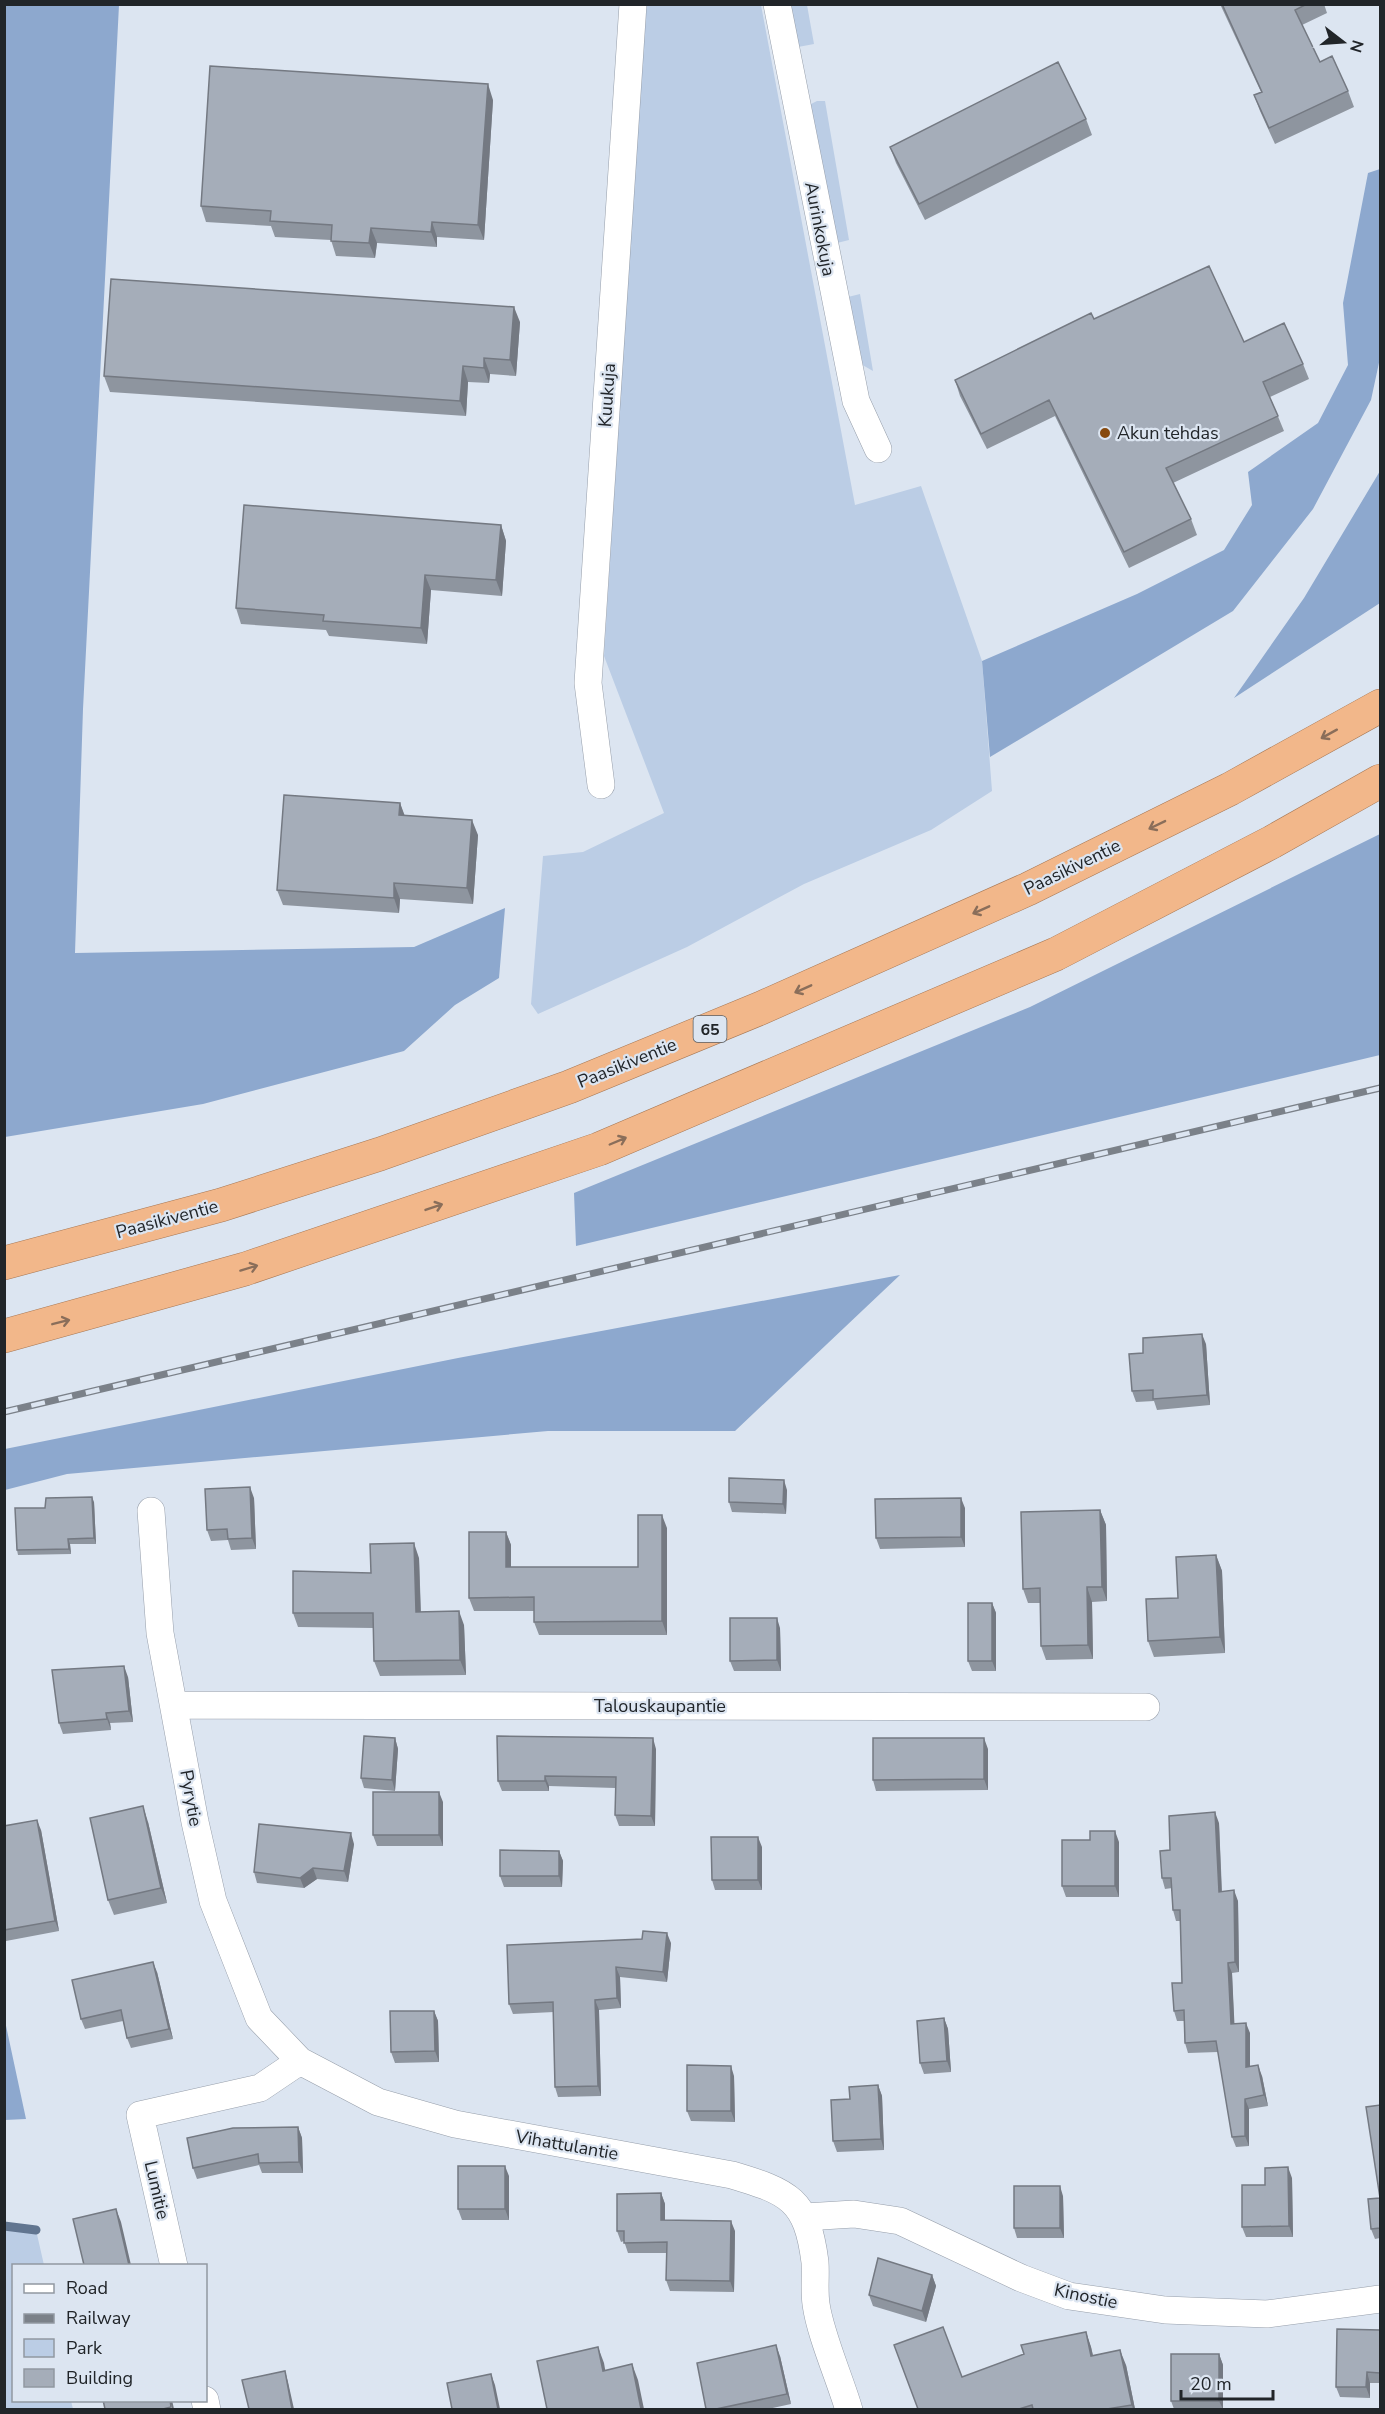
<svg xmlns="http://www.w3.org/2000/svg" width="1385" height="2414" font-family="'Nunito Sans',sans-serif">
  <style>
    .green { fill: #bbcde5 }
    .forest { fill: #8da8ce }
    .lines { fill: none; stroke-linecap: round; stroke-linejoin: round }
    .stream { stroke: #617590; stroke-width: 9 }
    .minor-casing { stroke: #969eaa; stroke-width: 28 }
    .trunk-casing { stroke: #a77855; stroke-width: 34 }
    .minor { stroke: #fff; stroke-width: 27 }
    .trunk { stroke: #f2b78a; stroke-width: 33 }
    .rail-casing { stroke: #7b8189; stroke-width: 7 }
    .rail { stroke: #dce5f1; stroke-width: 4.5; stroke-dasharray: 14; stroke-linecap: butt }
    .wall { fill: #8e959f }
    .shaded-wall { fill: #747982 }
    .building { fill: #a5adb9; stroke: #747982; stroke-width: 1.5 }
    .oneway { stroke: #8a6e5a }
    .poi-dot { fill: #87490d; stroke: #dce5f1; stroke-width: 2 }
    .labels { text-anchor: middle; stroke-width: 4.5; stroke-linejoin: round; paint-order: stroke }
    .shield { fill: #dce5f1; stroke: #595f65; stroke-width: 1.5 }
    .shield-label { font-size: 16px; font-weight: bold; fill: #212529 }
    .street-label { font-size: 18px; fill: #212529; stroke: #dce5f1 }
    .poi-label { font-size: 18px; fill: #212529; stroke: #dce5f1; text-anchor: start }
  </style>
  <rect width="100%" height="100%" fill="#dce5f1"/>
  <path class="green" d="M645,5H761L855,505L921,486L982,661L992,791L931,830L804,884L687,947L538,1014L531,1004L543,856L583,852L664,813L604,656Z
    M791,5H807L814,44L798,47Z
    M817,101H825L849,240L833,244L809,105Z
    M860,294L873,371L859,363L844,298Z
    M5,2226L36,2230L44,2265L14,2266V2400L71,2401L73,2409H5Z"/>
  <path class="forest" d="M5,4L119,5L83,709L75,953L414,947L505,908L499,978L455,1005L404,1051L203,1104L5,1137Z
    M1380,169V358L1371,400L1313,509L1233,611L990,757L982,661L1137,594L1224,550L1252,505L1248,472L1318,423L1348,365L1343,303L1368,173Z
    M1380,471V603L1234,698L1304,598Z
    M1380,834V1055L576,1246L574,1193L1030,1007Z
    M900,1275L735,1431H548L67,1474L5,1490V1449L458,1358Z
    M5,2021L26,2119L5,2120Z"/>
  <g class="lines">
    <path class="stream" d="M4,2226L36,2230"/>
    <defs>
      <path id="minor" d="M777,4L856,401L878,449
        M601,785L588,683L633,4
        M151,1511L160,1633L195,1822L213,1901L259,2018L300,2061
        M175,1705L1146,1707
        M805,2217L854,2214L900,2221L1021,2278L1069,2296L1165,2310L1267,2314L1380,2299
        M174,2266L140,2115L260,2088L300,2061L378,2102L455,2124L732,2175C789,2192 807,2199 815,2262C816,2276 814,2290 816,2304C820,2334 840,2379 849,2410
        M205,2400L207,2410"/>
      <path id="trunk" d="M4,1263L221,1205L380,1154L569,1087L761,1008L1028,889L1230,789L1380,706
        M4,1336L245,1269L599,1149L1056,954L1272,842L1380,781"/>
    </defs>
    <use href="#minor" class="minor-casing"/>
    <use href="#trunk" class="trunk-casing"/>
    <use href="#minor" class="minor"/>
    <use href="#trunk" class="trunk"/>
    <defs>
      <path id="rail" d="M4,1412L1380,1088"/>
    </defs>
    <use href="#rail" class="rail-casing"/>
    <use href="#rail" class="rail"/>
  </g>
  <path class="wall" d="M1220,4H1324L1327,13L1302,25L1320,62L1348,91L1354,107L1275,144L1260,111L1254,95L1261,92Z
    M493,100L484,240L437,237V247L377,243L375,258L336,256L331,240L275,237L271,226L206,222L201,206Z
    M1086,119L1092,135L925,220L896,163L890,147Z
    M1094,319L1244,342L1303,364L1309,379L1270,397L1284,431L1173,483L1191,519L1197,535L1129,568L1055,416L987,449L960,396L955,380Z
    M520,322L516,376L490,374L489,383L468,382L466,416L110,392L104,376Z
    M501,525L506,541L502,596L431,590L427,644L329,636L326,630L241,624L236,608Z
    M400,803L404,815L478,835L473,904L400,899L399,913L283,905L277,890Z
    M1206,1344L1210,1405L1157,1410L1154,1401L1136,1402L1132,1391L1143,1353Z
    M787,1490L786,1514L732,1512L729,1502Z
    M254,1498L256,1549L231,1550L228,1540L211,1541L207,1530Z
    M94,1502L96,1544H70L71,1554L18,1555L17,1550L45,1508Z
    M965,1508V1547L880,1549L876,1538Z
    M1100,1510L1106,1525L1107,1601L1092,1602L1093,1659L1046,1660L1041,1646L1040,1603H1028L1023,1589Z
    M667,1528V1635H539L534,1622V1611H474L469,1598L506,1532L511,1545V1567H638Z
    M1216,1555L1222,1571L1225,1653L1154,1657L1148,1641L1178,1598Z
    M419,1558L421,1612L464,1625L466,1675L380,1676L374,1661L373,1628L298,1627L293,1613L371,1573Z
    M992,1603L996,1613V1671H972L968,1661Z
    M780,1628L781,1671H734L730,1661Z
    M128,1677L133,1722L110,1723L111,1730L63,1734L59,1723Z
    M395,1738L398,1749L395,1791L364,1788L361,1778Z
    M656,1749L655,1826H619L615,1815V1788L549,1786V1791H502L498,1781Z
    M988,1749V1790L876,1791L873,1780Z
    M443,1802V1846H377L373,1835Z
    M148,1822L167,1903L114,1915L108,1900Z
    M1219,1823L1222,1891L1238,1901L1239,1972L1232,1973L1234,2024L1250,2033V2067L1262,2076L1268,2106L1249,2109V2146L1236,2147L1232,2137L1218,2052L1188,2053L1185,2043L1184,2021H1177L1174,2011L1182,1983L1180,1921H1176L1173,1910L1172,1888L1165,1889L1162,1878L1170,1850Z
    M4,1826L41,1830L59,1931L6,1941L4,1937Z
    M1119,1842V1897H1066L1062,1886Z
    M354,1844L348,1882L317,1879L304,1888L257,1883L254,1872Z
    M762,1847V1890H715L712,1880Z
    M559,1851L563,1861L562,1887H504L500,1876Z
    M671,1943L667,1982L620,1977L621,2008L599,2010L601,2096L558,2097L555,2087L554,2012L513,2014L509,2004Z
    M157,1972L173,2039L131,2048L127,2038L123,2021L85,2029L81,2019Z
    M434,2011L438,2021L439,2062L395,2063L391,2052Z
    M944,2018L948,2029L951,2072L924,2074L920,2063Z
    M734,2076L735,2122L691,2121L687,2111Z
    M878,2085L882,2096L884,2150L837,2152L833,2141L850,2099Z
    M1380,2105V2238L1375,2239L1371,2229L1380,2198Z
    M298,2127L302,2138L303,2173H262L259,2165L197,2179L193,2168Z
    M509,2176V2220H462L458,2209Z
    M1292,2178L1293,2237H1246L1242,2227L1265,2185Z
    M661,2193L665,2204V2220L735,2231L734,2292L670,2291L666,2280L667,2253H628L624,2241L621,2242L617,2231Z
    M1063,2196L1064,2238H1017L1014,2228Z
    M932,2275L936,2286L926,2322L873,2306L869,2295Z
    M1380,2330V2383H1370V2398L1340,2397L1336,2387Z
    M1086,2332L1091,2347L1093,2355L1126,2365L1135,2409H918L962,2377Z
    M1219,2354L1223,2365V2409H1174L1171,2401Z
    M780,2356L791,2404L768,2409H706Z"/>
  <path class="shaded-wall" d="M488,84L493,100L484,240L478,225Z
    M432,222L437,237V247L431,232Z
    M371,228L377,243L375,258L369,243Z
    M514,307L520,322L516,376L510,360Z
    M484,358L490,374L489,383L484,368Z
    M463,366L468,382L466,416L460,401Z
    M501,525L506,541L502,596L496,580Z
    M425,575L431,590L427,644L421,628Z
    M400,803L406,819L399,815Z
    M472,820L478,835L473,904L467,888Z
    M394,883L400,899L399,913L394,898Z
    M1202,1334L1206,1344L1210,1405L1207,1395Z
    M784,1480L787,1490L786,1514L783,1504Z
    M250,1487L254,1498L256,1549L252,1538Z
    M92,1497L94,1502L96,1544L94,1538Z
    M961,1498L965,1508V1547L961,1537Z
    M1100,1510L1106,1525L1107,1601L1102,1587Z
    M662,1515L667,1528V1635L662,1621Z
    M506,1532L511,1545V1581L506,1567Z
    M68,1539L70,1544L71,1554L69,1549Z
    M414,1543L419,1558L421,1627L416,1612Z
    M1216,1555L1222,1571L1225,1653L1220,1637Z
    M1087,1587L1092,1602L1093,1659L1088,1645Z
    M992,1603L996,1613V1671L992,1661Z
    M459,1611L464,1625L466,1675L460,1660Z
    M777,1618L780,1628L781,1671L777,1660Z
    M124,1666L128,1677L133,1722L129,1711Z
    M106,1713L110,1723L111,1730L107,1719Z
    M395,1738L398,1749L395,1791L392,1780Z
    M653,1738L656,1749L655,1826L651,1816Z
    M984,1738L988,1749V1790L984,1779Z
    M545,1776L549,1786V1791L545,1781Z
    M439,1792L443,1802V1846L439,1835Z
    M143,1806L148,1822L167,1903L161,1888Z
    M1215,1812L1219,1823L1222,1902L1219,1892Z
    M37,1820L41,1830L59,1931L55,1921Z
    M1115,1831L1119,1842V1897L1115,1886Z
    M351,1833L354,1844L348,1882L344,1871Z
    M758,1837L762,1847V1890L758,1880Z
    M559,1851L563,1861L562,1887L559,1876Z
    M313,1868L317,1879L304,1888L300,1878Z
    M1234,1890L1238,1901L1239,1972L1235,1962Z
    M667,1933L671,1943L667,1982L663,1972Z
    M153,1962L157,1972L173,2039L169,2029Z
    M1228,1963L1232,1973L1235,2035L1231,2024Z
    M616,1967L620,1977L621,2008L617,1998Z
    M595,2000L599,2010L601,2096L598,2086Z
    M434,2011L438,2021L439,2062L435,2051Z
    M944,2018L948,2029L951,2072L947,2061Z
    M1246,2023L1250,2033V2078L1246,2067Z
    M1258,2065L1262,2076L1268,2106L1264,2095Z
    M731,2066L734,2076L735,2122L731,2111Z
    M878,2085L882,2096L884,2150L881,2139Z
    M1245,2099L1249,2109V2146L1245,2136Z
    M298,2127L302,2138L303,2173L299,2162Z
    M505,2166L509,2176V2220L505,2209Z
    M1288,2167L1292,2178L1293,2237L1289,2226Z
    M1060,2186L1063,2196L1064,2238L1060,2228Z
    M661,2193L665,2204V2230L661,2220Z
    M116,2209L121,2222L131,2265H129Z
    M731,2221L735,2231L734,2292L730,2281Z
    M932,2275L936,2286L926,2322L922,2311Z
    M1086,2332L1091,2347L1096,2371L1091,2356Z
    M776,2345L780,2356L791,2404L787,2394Z
    M598,2347L604,2363L608,2386L603,2371Z
    M1120,2350L1126,2365L1135,2409H1133L1132,2405Z
    M1219,2354L1223,2365V2409L1219,2401Z
    M632,2364L638,2380L644,2409H641Z
    M285,2371L288,2382L294,2409H292Z
    M1367,2372L1370,2383V2398L1366,2387Z
    M491,2374L495,2385L500,2409H498Z
    M170,2400H172L174,2409H172Z"/>
  <path class="building" d="M1222,4H1307L1295,10L1320,62L1332,56L1348,91L1269,128L1254,95L1262,92Z
    M1058,62L1086,119L919,204L890,147Z
    M210,66L488,84L478,225L432,222L431,232L371,228L369,243L331,241L332,225L270,221L271,211L201,206Z
    M1209,266L1244,342L1284,323L1303,364L1263,382L1278,416L1166,468L1191,519L1124,552L1049,400L981,434L955,380L1091,313L1094,319Z
    M111,279L514,307L510,360L484,358V368L463,366L460,401L104,376Z
    M244,505L501,525L496,580L425,575L421,628L323,621L324,615L236,608Z
    M284,795L400,803L399,815L472,820L467,888L394,883V898L277,890Z
    M1202,1334L1207,1395L1153,1399V1390L1132,1391L1129,1354L1143,1353V1338Z
    M729,1478L784,1480L783,1504L729,1502Z
    M250,1487L252,1538L228,1539L227,1529L207,1530L205,1489Z
    M92,1497L94,1538L68,1539L69,1549L17,1550L15,1508H45L46,1498Z
    M961,1498V1537L876,1538L875,1499Z
    M1100,1510L1102,1587H1087L1088,1645L1041,1646L1040,1588L1023,1589L1021,1512Z
    M638,1515H662V1621L534,1622V1597L469,1598V1532H506V1567H638Z
    M414,1543L416,1612L459,1611L460,1660L374,1661L373,1613H293V1571L371,1573L370,1544Z
    M1216,1555L1220,1637L1148,1641L1146,1599L1178,1598L1176,1557Z
    M968,1603H992V1661H968Z
    M730,1618H777V1660L730,1661Z
    M124,1666L129,1711L106,1713L107,1719L59,1723L52,1670Z
    M364,1736L395,1738L392,1780L361,1778Z
    M497,1736L653,1738L651,1816L615,1815L616,1777L545,1776V1781H498Z
    M873,1738H984V1779L873,1780Z
    M373,1792H439V1835H373Z
    M143,1806L161,1888L108,1900L90,1818Z
    M1215,1812L1219,1892L1234,1890L1235,1962L1228,1963L1231,2024L1246,2023V2067L1258,2065L1264,2095L1245,2099V2136L1232,2137L1216,2041L1185,2043L1184,2010L1174,2011L1172,1983H1182L1180,1910H1173L1171,1878H1162L1160,1851L1170,1850L1169,1816Z
    M37,1820L55,1921L4,1930V1826Z
    M259,1824L351,1833L344,1871L313,1868L300,1878L254,1872Z
    M1090,1831H1115V1886H1062V1840H1090Z
    M711,1837H758V1880H712Z
    M500,1850L559,1851V1876H500Z
    M643,1931L667,1933L663,1972L616,1967L617,1998L595,2000L598,2086L555,2087L553,2002L509,2004L507,1945L642,1939Z
    M153,1962L169,2029L127,2038L121,2010L81,2019L72,1980Z
    M390,2011H434L435,2051L391,2052Z
    M944,2018L947,2061L920,2063L917,2021Z
    M687,2065L731,2066V2111H687Z
    M878,2085L881,2139L833,2141L831,2100L850,2099L849,2087Z
    M1380,2105V2228L1371,2229L1368,2199L1380,2198L1366,2107Z
    M298,2127L299,2162L259,2163L258,2154L193,2168L187,2138L233,2128Z
    M458,2166H505V2209H458Z
    M1288,2167L1289,2226L1242,2227V2185H1265V2168Z
    M1014,2186H1060V2228H1014Z
    M661,2193V2220L731,2221L730,2281L666,2280L667,2242L624,2243V2231H617V2194Z
    M116,2209L129,2265H84L73,2219Z
    M878,2258L932,2275L922,2311L869,2295Z
    M943,2327L962,2377L1024,2354L1021,2345L1086,2332L1091,2356L1120,2350L1132,2405L1107,2409H1033L1032,2405L1019,2409H918L894,2345Z
    M1337,2329L1380,2330V2373L1367,2372L1366,2387H1336Z
    M776,2345L787,2394L716,2409H706L697,2363Z
    M598,2347L603,2371L632,2364L641,2409H547L537,2361Z
    M1171,2354H1219V2401H1171Z
    M285,2371L292,2409H249L242,2380Z
    M491,2374L498,2409H452L447,2383Z
    M103,2400H170L171,2407L163,2409H105Z"/>
  <defs><path id="oneway-shaft" d="M-6 0H5M1.5-3L5.5 0L1.5 3" fill="none" stroke-width="1.6" stroke-linecap="round" stroke-linejoin="round" transform="scale(1.5)"/></defs>
  <g class="oneway">
    <use href="#oneway-shaft" transform="translate(1329 734) rotate(151)"/>
    <use href="#oneway-shaft" transform="translate(1157 825) rotate(154)"/>
    <use href="#oneway-shaft" transform="translate(981 910) rotate(156)"/>
    <use href="#oneway-shaft" transform="translate(803 989) rotate(156)"/>
    <use href="#oneway-shaft" transform="translate(618 1141) rotate(-23)"/>
    <use href="#oneway-shaft" transform="translate(434 1207) rotate(-19)"/>
    <use href="#oneway-shaft" transform="translate(249 1268) rotate(-17)"/>
    <use href="#oneway-shaft" transform="translate(61 1322) rotate(-14)"/>
  </g>
  <circle class="poi-dot" cx="1105" cy="433" r="6"/>
  <g class="labels">
    <rect class="shield" x="693.5" y="1016" width="33" height="26" rx="4.5"/>
    <g class="shield-label">
      <text x="710" y="1035">65</text>
    </g>
    <g class="street-label">
      <text transform="translate(820 229) rotate(79)" y="6">Aurinkokuja</text>
      <text transform="translate(607 395) rotate(-86)" y="6">Kuukuja</text>
      <text transform="translate(1072 867) rotate(-26)" y="6">Paasikiventie</text>
      <text transform="translate(627 1063) rotate(-22)" y="6">Paasikiventie</text>
      <text transform="translate(167 1219) rotate(-15)" y="6">Paasikiventie</text>
      <text x="660" y="1712">Talouskaupantie</text>
      <text transform="translate(191 1798) rotate(80)" y="6">Pyrytie</text>
      <text transform="translate(567 2145) rotate(10)" y="6">Vihattulantie</text>
      <text transform="translate(157 2190) rotate(77)" y="6">Lumitie</text>
      <text transform="translate(1086 2296) rotate(12)" y="6">Kinostie</text>
    </g>
    <g class="poi-label">
      <text x="1117" y="439">Akun tehdas</text>
    </g>
  </g>
  <rect width="1385" height="2414" fill="none" stroke="#212529" stroke-width="12"/>
  <rect x="12" y="2264" width="195" height="138" fill="#dce5f1" stroke="#9198a1" stroke-width="1.5"/>
  <rect x="24" y="2284" width="30" height="9" fill="#ffffff" stroke="#9198a1" stroke-width="1.5"/>
  <text x="66" y="2294" font-size="18" fill="#212529">Road</text>
  <rect x="24" y="2314" width="30" height="9" fill="#7b8189" stroke="#9198a1" stroke-width="1.5"/>
  <text x="66" y="2324" font-size="18" fill="#212529">Railway</text>
  <rect x="24" y="2339" width="30" height="18" fill="#bbcde5" stroke="#9198a1" stroke-width="1.5"/>
  <text x="66" y="2354" font-size="18" fill="#212529">Park</text>
  <rect x="24" y="2369" width="30" height="18" fill="#a5adb9" stroke="#9198a1" stroke-width="1.5"/>
  <text x="66" y="2384" font-size="18" fill="#212529">Building</text>
  <g transform="translate(1343 42) rotate(107)" stroke="#dce5f1" stroke-width="4.5" paint-order="stroke">
  <path d="M0-4.5L10 22L0 15L-10 22Z" fill="#212529"/>
  <text y="-9" font-size="16" font-weight="bold" text-anchor="middle" fill="#212529">N</text>
  </g>
  <path d="M1181 2390v9h92v-9" fill="none" stroke="#212529" stroke-width="3"/>
  <text x="1190" y="2390" font-size="18" fill="#212529" stroke="#dce5f1" stroke-width="4.5" paint-order="stroke">20 m</text>
</svg>
